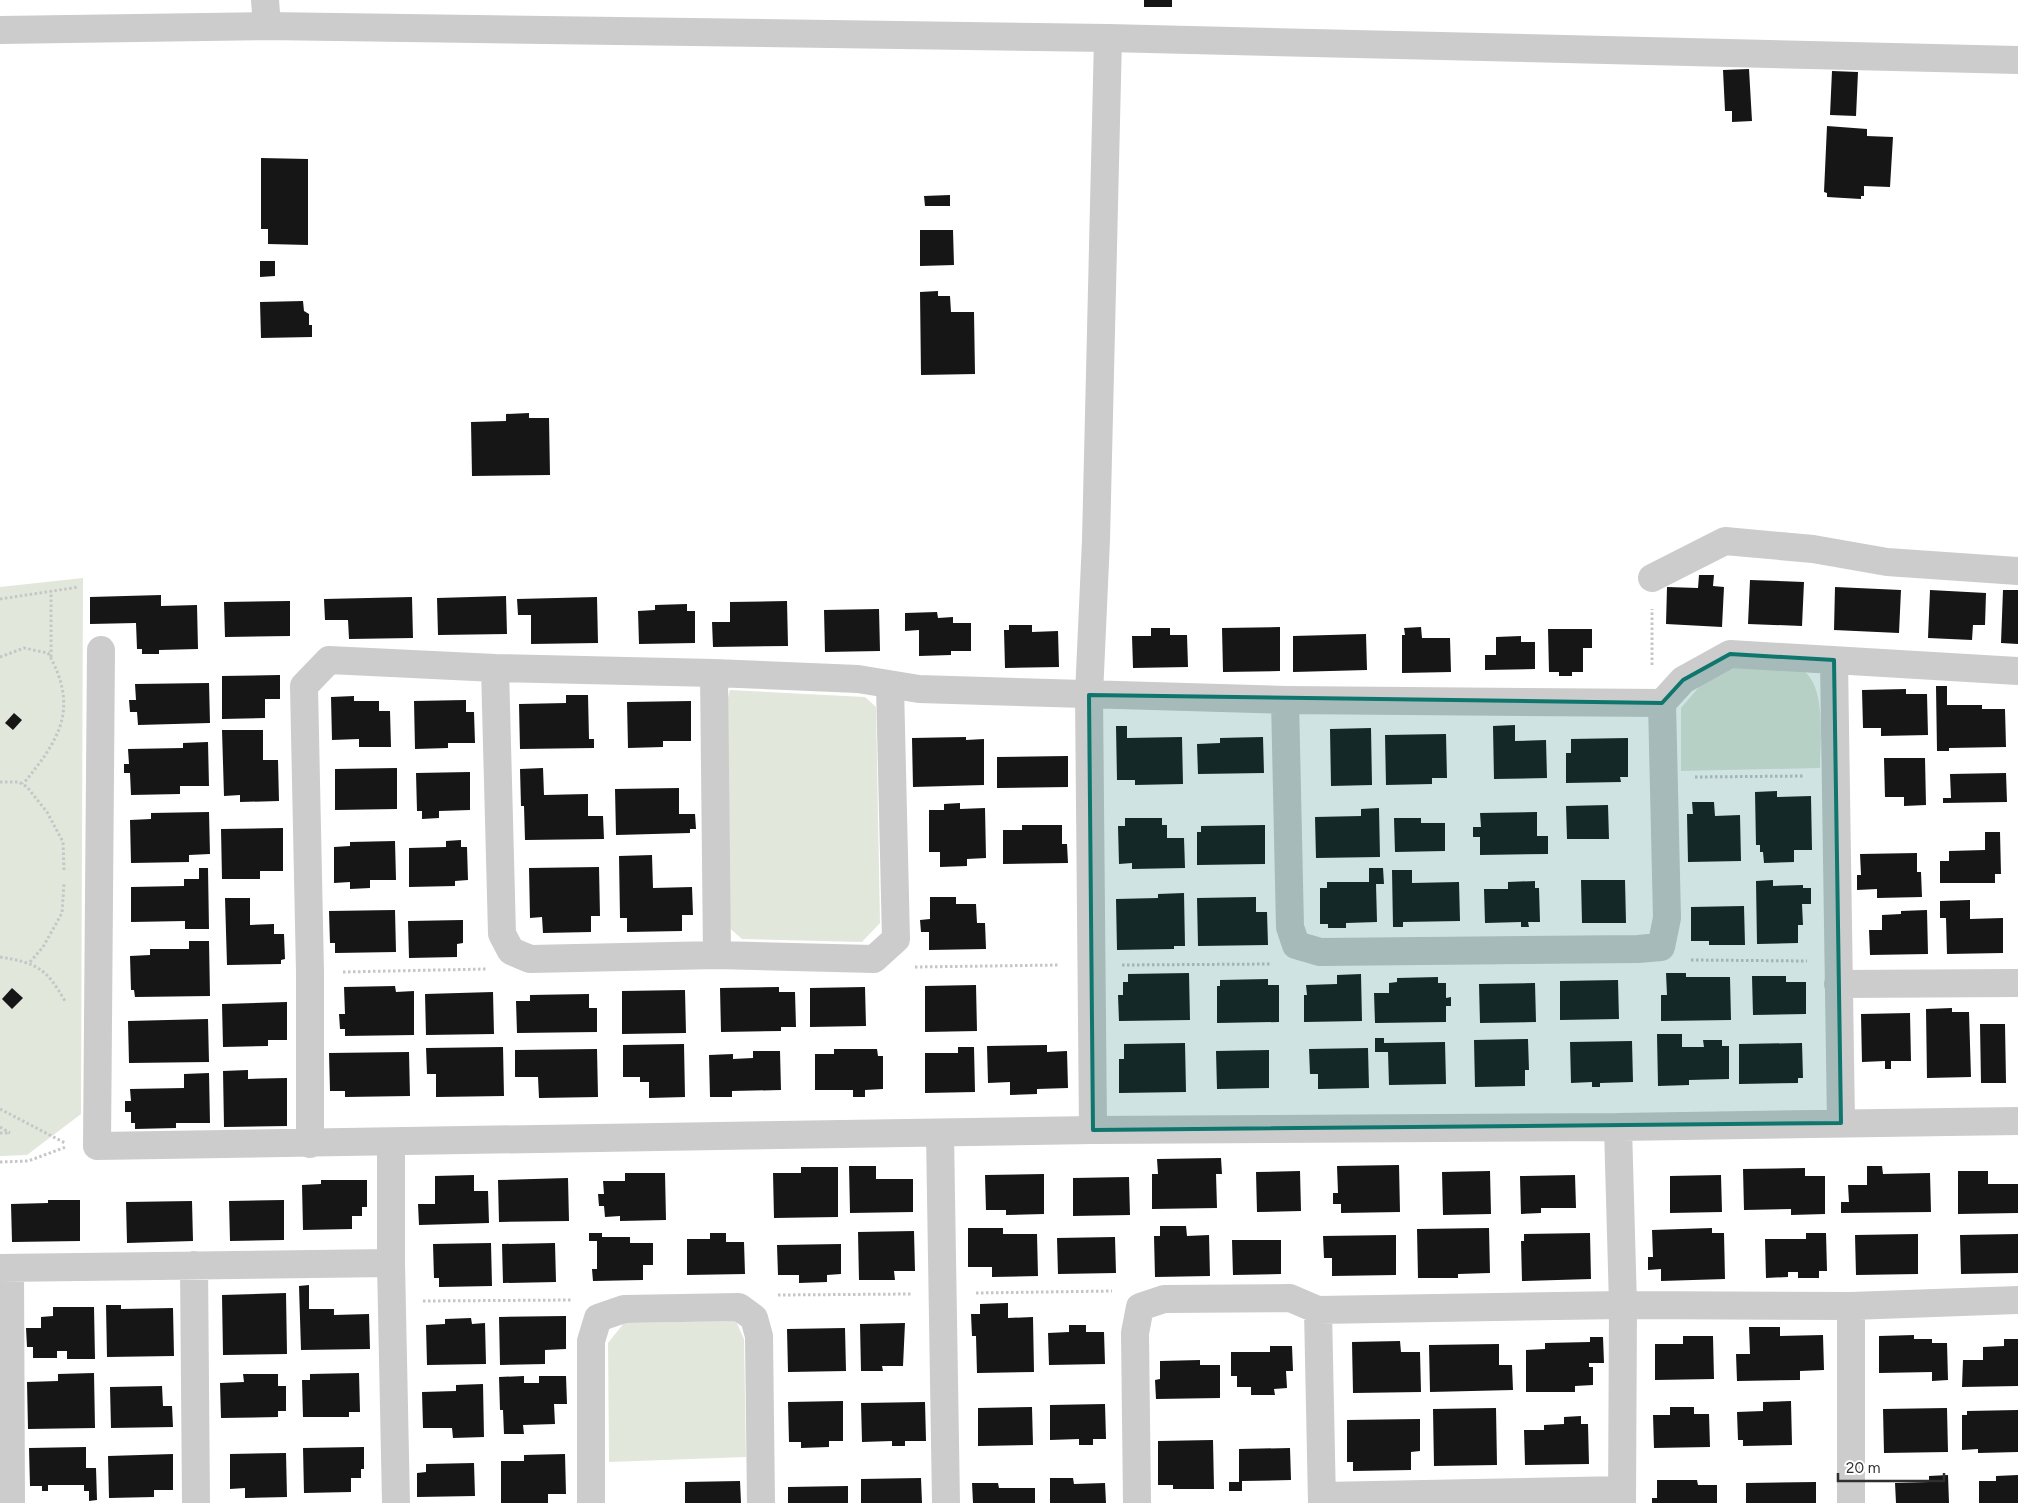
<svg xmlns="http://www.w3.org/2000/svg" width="2018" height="1503" font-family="Figtree,sans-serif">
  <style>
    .green { fill: #e2e7dc }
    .building { fill: #161616 }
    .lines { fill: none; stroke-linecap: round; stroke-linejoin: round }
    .path { stroke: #c6c6c6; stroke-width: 3; stroke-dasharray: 2.5 2.5; stroke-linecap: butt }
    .minor { stroke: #ccc; stroke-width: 28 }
    .tertiary { stroke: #ccc; stroke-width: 28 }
    .marked { fill: #0f766e; fill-opacity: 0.2; stroke: #0f766e; stroke-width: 4; stroke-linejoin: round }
  </style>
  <rect width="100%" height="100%" fill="#fff"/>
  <path class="green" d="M83,578L81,1114L27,1155L0,1156V587Z
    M1736,667C1749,667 1788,664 1798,668C1828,679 1820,743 1820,768L1681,771V708L1704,681Z
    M730,690L865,697L876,707L880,923L862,942L742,939L727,926L723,717Z
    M736,1321L744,1339L746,1457L609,1462L608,1343L624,1323Z"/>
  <path class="building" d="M1144,0H1172V7H1144Z
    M1749,69L1752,121L1732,122V111H1725L1723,70Z
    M1832,71L1858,72L1856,116L1830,115Z
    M1827,126L1867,129V136L1893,137L1890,187L1864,186V196H1861V199L1827,197V193L1824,192Z
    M261,158L308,159V245L268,244V229H261Z
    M950,195V206H925L924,196Z
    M920,230H953L954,265L920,266Z
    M260,261H275V276L260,277Z
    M938,291V296H950L951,312H974L975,374L921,375L920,292Z
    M303,301L304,311L309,314V325H312V337L261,338L260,302Z
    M529,413V418H549L550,475L472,476L471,422L506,421V414Z
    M1699,575H1714L1713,586L1724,587L1722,627L1666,624L1667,587L1698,588Z
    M1750,580L1804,582L1802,626L1748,624Z
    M1835,587L1901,590L1899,633L1834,630Z
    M1930,590L1986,593L1985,625H1973L1972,640L1928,638Z
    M2003,590H2018V644L2001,643Z
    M161,595V606L197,605L198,649L159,650V654H142V649H137L136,623L90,624V597Z
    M506,596L507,634L438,635L437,598Z
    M412,597L413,638L349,639L348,620H325L324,599Z
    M597,597L598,643L531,644V615H518L517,599Z
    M290,601V636L225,637L224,602Z
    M787,601L788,646L713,647L712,622H730V602Z
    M687,604V611H695V643L639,644L638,611L655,610V605Z
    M879,609L880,651L825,652L824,610Z
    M937,612L938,618L953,617V623H971V651H951V655L919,656V630L905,631V613Z
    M1009,625H1032V632L1058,631L1059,667L1005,668L1004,630H1009Z
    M1280,627V671L1223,672L1222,628Z
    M1421,627L1422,638H1450L1451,672L1402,673V635H1405L1404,628Z
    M1151,628H1170V635H1187L1188,667L1133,668L1132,636H1151Z
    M1548,629H1592V648H1583V672H1572V676H1559V672H1549Z
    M1366,634L1367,670L1293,672V636Z
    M1521,636V642H1535V669L1485,670V655H1496V637Z
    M280,675V699H265V718L222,719V676Z
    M209,683L210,723L138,725L137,712H130L129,700H136L135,684Z
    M1936,686H1947V705H1982V709H2005L2006,747L1949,748V751H1937Z
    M1906,689V694H1927L1928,735L1881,736V728H1863L1862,690Z
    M566,695H588L589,739H594V748L520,749L519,704L566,703Z
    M354,696V701H379V711H390L391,747H359V739L332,740L331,697Z
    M466,700V712H474L475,743H448V748L415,749L414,701Z
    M691,701V741H663V747L628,748L627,702Z
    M14,713L22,720L13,730L5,723Z
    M1515,725V741L1546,740L1547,778L1494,779L1493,726Z
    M1116,726H1127V738L1182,737L1183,784L1135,785V780H1117Z
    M1371,728L1372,785L1331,786L1330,729Z
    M222,730H263V760H278L279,801L240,802V795L224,796Z
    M1446,734L1447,778H1432V784L1386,785L1385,735Z
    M966,737V740L984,739V785L913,787L912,738Z
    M1263,737L1264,773L1198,774L1197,744L1220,743V738Z
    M1628,738V777H1620L1621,782L1566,783V753H1571V739Z
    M208,742L209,786H180V794L131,795L130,773H124V764H129L128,749L183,748V743Z
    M1068,756V787L997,788V757Z
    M1884,758H1925L1926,805L1904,806V797H1885Z
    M397,768V809L335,810V769Z
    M543,768L544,795L588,794V816H603L604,839L525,840L524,806H521L520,769Z
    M470,772V810L439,811V818L422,819V811H417L416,773Z
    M2006,773L2007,802L1943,803V798H1951L1950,774Z
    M679,788V814H695L696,829H690V833L616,835L615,789Z
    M1777,791V797L1811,796L1812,850H1794V862L1764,863L1763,852H1760V845H1756L1755,792Z
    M1692,802H1714L1715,816L1740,815L1741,861L1688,862L1687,814H1693Z
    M960,803V809L985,808L986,858L967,859V866L940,867V852H929V810H944V804Z
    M1608,805L1609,839H1567L1566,806Z
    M1379,808L1380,857L1316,858L1315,817L1361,816V809Z
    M209,812L210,854L189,855V862L131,863L130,820L151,819V813Z
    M1537,812V836H1548V854L1480,855V837H1473V827H1481L1480,813Z
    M1125,818H1162V825H1167V838H1184L1185,868L1132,869V863L1119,864L1118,826H1125Z
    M1394,818H1421V823H1445V851L1395,852Z
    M1022,825H1062V844H1067L1068,863L1003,864V830H1022Z
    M1265,825V864L1197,865V832H1201V826Z
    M283,828V871H260V879H222L221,829Z
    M1985,832H2000L2001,874H1995V883H1940V861H1949V851L1985,850Z
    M461,840V847H467L468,880L455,881V886L409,887V848L446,847V841Z
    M395,841L396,880H370V888L350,889V882L334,883V847L350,846V842Z
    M1917,853V872H1921L1922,897L1877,898V889L1857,890V875H1861L1860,854Z
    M652,855L653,888L692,887L693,915H682V931L627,932V918H620L619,856Z
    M599,867L600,916H591V932L543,933L542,917L530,918L529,868Z
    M199,868H208L209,929H185V921L131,922V887L184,886V879H199Z
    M1369,868H1383L1384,884H1376L1377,922L1346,923V928H1328V924H1320V888H1327V882H1369Z
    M1392,870H1412V883L1459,882L1460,921L1403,922V927H1393Z
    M1581,880H1625L1626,923H1582Z
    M1773,880V886L1803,885V888H1811V904H1802L1803,925H1798V943L1757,944L1756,881Z
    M1535,881V888H1539L1540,922H1528L1529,927H1521V922L1485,923L1484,889H1508V882Z
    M1184,893L1185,946H1174V949L1117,950L1116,899L1158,898V894Z
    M930,897H956V904H976L977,923H985L986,949L929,950V932H921L920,920L930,919Z
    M1256,897V912H1267L1268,945L1198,946L1197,898Z
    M225,898H250V925L274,924V934H284L285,959L281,960V964L227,965Z
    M1970,900V919L2003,918V953L1947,954L1946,918H1940V901Z
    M1744,906L1745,945H1709V941H1691V907Z
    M395,910L396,952L335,953V943H330L329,911Z
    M1927,910L1928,954L1870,955L1869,930H1882V915L1901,914V911Z
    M463,920V943L457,944V957L409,958L408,921Z
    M189,941H209L210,996L135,997L134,990H131L130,956L150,955V949H189Z
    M1189,973L1190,1020L1119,1021L1118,995H1123V982H1128V974Z
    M1666,973H1686V977H1730L1731,1020L1661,1021V995H1667Z
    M1361,974L1362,1021L1304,1022V995H1307L1306,985L1337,984V975Z
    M1752,976H1786V982H1806V1014L1753,1015Z
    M1438,977V983H1446V998L1451,997V1006H1446V1022L1375,1023L1374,993H1389V983L1397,982V978Z
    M1268,979V985H1279V1022L1217,1023V986H1220V980Z
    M1618,980L1619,1019L1560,1020V981Z
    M1535,983L1536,1022L1480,1023L1479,984Z
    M976,985L977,1031L925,1032V986Z
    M395,986L396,992L414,991V1035L345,1036V1029H340L339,1014H345L344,987Z
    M779,987V992H795L796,1027H781V1031L721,1032L720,988Z
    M865,987L866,1026L810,1027V988Z
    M12,988L23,998L12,1009L2,999Z
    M685,990L686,1033L622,1034V991Z
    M493,992L494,1034L426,1035L425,994Z
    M589,994V1008H597V1032L517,1033L516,1001H530V995Z
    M287,1002V1040H268V1046L223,1047L222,1004Z
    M1952,1008V1012H1969L1971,1077L1927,1078L1926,1009Z
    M1910,1013L1911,1061H1891V1069H1885V1061L1862,1062L1861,1014Z
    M208,1019L209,1062L129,1063L128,1021Z
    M1980,1024H2005L2006,1083H1981Z
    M1657,1034H1682V1047H1704L1703,1040H1722V1046H1729V1079L1689,1080V1085L1658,1086Z
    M1375,1038H1384V1043L1445,1042L1446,1084L1389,1085L1388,1052H1375Z
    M1528,1039L1529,1070H1525V1086L1475,1087L1474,1040Z
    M1632,1041L1633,1082L1600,1083V1087H1592V1082L1571,1083L1570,1042Z
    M1185,1043L1186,1092L1119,1093V1059H1124V1044Z
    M1802,1043L1803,1078H1798V1083L1739,1084V1044Z
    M684,1044L685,1097L649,1098V1082H640V1077H623V1045Z
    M1047,1045V1052L1067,1051L1068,1088L1037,1089V1094L1010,1095V1082L988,1083L987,1046Z
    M503,1047L504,1096L436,1097V1074H427L426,1048Z
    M958,1047H974L975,1092L925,1093V1053H958Z
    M1368,1048L1369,1088L1318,1089V1074H1310L1309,1049Z
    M597,1049L598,1097L539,1098L538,1077H515V1050Z
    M834,1049H877L878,1056H883V1089L865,1090V1097H853V1090H815V1054H834Z
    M1269,1050V1088L1217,1089L1216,1051Z
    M753,1051H780L781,1090L732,1091V1097H710L709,1055L733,1054V1059L753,1058Z
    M409,1052L410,1096L345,1097V1091H330L329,1053Z
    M248,1070V1079L287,1078V1126L224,1127L223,1071Z
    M209,1073L210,1123H176V1128L135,1129V1123H131V1112H125V1101H131L130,1089L184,1088V1074Z
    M1221,1158L1222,1174H1216L1217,1208L1152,1209V1174H1158L1157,1159Z
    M1399,1165L1400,1212L1341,1213V1204H1333V1193H1338L1337,1166Z
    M849,1166H876V1179H913V1212L850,1213Z
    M1867,1166H1882L1883,1174L1930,1173L1931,1212L1841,1213V1202H1849L1848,1185H1867Z
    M801,1167H838V1217L774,1218L773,1173H801Z
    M1805,1168V1176H1825V1214L1791,1215V1209L1744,1210L1743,1169Z
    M1300,1171L1301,1211L1257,1212L1256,1172Z
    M1490,1171L1491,1214L1443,1215L1442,1172Z
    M1958,1171H1988V1184H2018V1213L1958,1214Z
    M625,1173H665L666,1220L620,1221V1216L605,1217L604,1206H599L598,1194H604L603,1181H625Z
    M1044,1174V1214L1006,1215V1210H986L985,1175Z
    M474,1175V1191H488L489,1223L419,1225L418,1204H435V1176Z
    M1575,1175L1576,1208H1541V1213L1521,1214L1520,1176Z
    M1721,1175L1722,1212L1670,1213V1176Z
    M1129,1177L1130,1215L1073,1216V1178Z
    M568,1178L569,1221L499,1222L498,1180Z
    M321,1180H367V1207H362V1216H352V1229L303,1230L302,1185L321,1184Z
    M48,1200H80V1241L12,1242L11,1204L48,1203Z
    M284,1200V1240L230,1241L229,1201Z
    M192,1201L193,1241L127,1243L126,1202Z
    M1160,1226H1186L1187,1236L1209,1235L1210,1276L1155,1277L1154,1236H1160Z
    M968,1228H1003V1234H1037L1038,1276L992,1277V1267H968Z
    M1489,1228L1490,1273L1458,1274V1278H1418L1417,1229Z
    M1712,1228V1233H1724L1725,1279L1661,1281V1269L1648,1270V1257H1653L1652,1230Z
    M914,1231L915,1271H894L895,1280H859L858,1232Z
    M589,1233H602V1237H630V1243H653V1265H643V1280L593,1281L592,1269H597V1241H589Z
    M710,1233H726V1242H744L745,1274L687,1275V1239H710Z
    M1590,1233L1591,1279L1522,1281L1521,1241H1524V1234Z
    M1806,1233H1826L1827,1271H1819V1278H1798V1272H1788V1277L1766,1278L1765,1239H1806Z
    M1918,1234V1274L1856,1275L1855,1235Z
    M2018,1234V1273L1961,1274L1960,1235Z
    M1396,1235V1275L1332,1276V1258H1324L1323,1236Z
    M1115,1237L1116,1273L1058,1274L1057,1238Z
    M1232,1240H1281V1274L1233,1275Z
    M491,1243L492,1286L439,1287V1278H434L433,1244Z
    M555,1243L556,1282L503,1283L502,1244Z
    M841,1244V1274L827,1275V1282L799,1283V1275H778L777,1245Z
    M309,1285V1309H334V1315L369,1314L370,1349L301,1350L299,1286Z
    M286,1293L287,1354L223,1355L222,1295Z
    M1008,1303V1318L1033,1317L1034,1372L977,1373L976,1336H972L971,1314H980V1304Z
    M106,1305H121V1309L173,1308L174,1356L107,1357Z
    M53,1307H94L95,1359H67V1351H57V1358H33V1347H27L26,1328H41V1317L53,1316Z
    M566,1316V1349L545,1350V1364L500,1365L499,1317Z
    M471,1318L472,1324L485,1323L486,1364L427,1365L426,1325L445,1324V1319Z
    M905,1323L903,1366H882L883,1371H861L860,1324Z
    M1069,1325H1086V1332H1104L1105,1364L1049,1365L1048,1333L1069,1332Z
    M1749,1327H1780V1336L1823,1335L1824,1370L1800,1371V1380L1737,1381L1736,1354H1750Z
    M845,1328L846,1371L788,1372L787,1329Z
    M1914,1335V1339H1932V1343H1947L1948,1380L1932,1381V1372L1879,1373V1336Z
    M1683,1336H1713L1714,1379L1655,1380V1344H1683Z
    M1590,1337H1603L1604,1363H1589V1367H1593V1385L1575,1386V1392H1526V1350L1545,1349V1343L1590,1342Z
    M2004,1339H2018V1386L1962,1387L1963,1360H1983V1347L2004,1346Z
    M1400,1341L1401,1352H1420L1421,1392L1353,1393L1352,1342Z
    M1499,1344V1365H1512L1513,1390L1430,1392L1429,1345Z
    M1270,1346H1292L1293,1371H1286L1287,1388L1274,1389L1275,1395H1251V1387H1237V1376H1231V1352H1270Z
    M1200,1360V1365H1220V1398L1156,1399L1155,1380L1160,1379V1361Z
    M94,1373L95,1428L28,1429L27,1382L58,1381V1374Z
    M359,1373L360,1412H349V1417H303L302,1380H310V1374Z
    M243,1374H278V1386H286V1411H278V1417L221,1418L220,1383L244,1382Z
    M524,1376V1383H539V1376H566L567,1404H554L555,1424L523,1425L524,1434H504L503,1410H500L499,1377Z
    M483,1384L484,1437L453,1438L452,1428H423L422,1392L456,1391V1385Z
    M162,1386L163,1406H172L173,1427L111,1428L110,1387Z
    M843,1401V1441H829V1447L801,1448V1442H789L788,1402Z
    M1791,1401L1792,1445L1743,1446V1440H1738L1737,1412L1763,1411V1402Z
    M925,1402L926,1441H905V1446H892V1441L862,1442L861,1403Z
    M1105,1404L1106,1439H1093V1445H1079V1439L1050,1440V1405Z
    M1032,1407L1033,1445L978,1446V1408Z
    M1670,1407H1694V1414H1709L1710,1447L1654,1448L1653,1415H1670Z
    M1496,1408L1497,1465L1434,1466L1433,1409Z
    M1947,1408L1948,1452L1884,1453L1883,1409Z
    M2018,1410V1452L1978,1453V1449L1962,1450V1415H1967V1411Z
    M1581,1416V1424H1588L1589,1464L1525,1465L1524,1430H1544V1425L1564,1424V1417Z
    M1420,1419V1451L1411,1452V1470L1353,1471V1462H1347V1420Z
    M1213,1440L1214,1489H1173V1485H1158V1441Z
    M86,1447V1468H96L97,1500L89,1501V1491H84V1485H48V1491H42V1486H30L29,1448Z
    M364,1447V1469H361V1478H351V1492L304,1493L303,1448Z
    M1290,1448L1291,1480L1242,1481V1491H1229V1482H1239V1449Z
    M286,1453L287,1497L245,1498V1488L230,1489V1454Z
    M173,1454V1490H154V1497L109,1498L108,1456Z
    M565,1454L566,1494H548V1503H501V1461H524V1455Z
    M474,1463L475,1496L417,1497V1473L426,1472V1464Z
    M1948,1475L1949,1503H1896L1895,1483L1929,1482V1476Z
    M2018,1475V1503H1979V1481H1996V1476Z
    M921,1478L922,1503H861V1479Z
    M1050,1478H1073L1074,1484L1105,1483L1106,1503H1050Z
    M1657,1480H1697L1698,1485H1717V1503H1652V1498H1657Z
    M740,1481L741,1503H685V1482Z
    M1816,1482V1503H1746V1483Z
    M972,1483H998L999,1488H1035V1503H973Z
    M848,1486V1503H788V1487Z"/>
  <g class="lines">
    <path class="path" d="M0,599L79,587
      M0,657L24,648L48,653C80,709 59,740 23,784
      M51,657V591
      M1652,665V609
      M1695,777L1804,776
      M0,782H19L27,787L47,812L63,842L64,871
      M0,957C37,963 46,968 65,1001
      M1691,960L1807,961
      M30,962L43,947L62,913L64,883
      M1122,965L1271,964
      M915,967L1059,965
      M343,972L486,969
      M0,1109L65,1143
      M0,1127L10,1133
      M0,1133H10
      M0,1162L28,1161L66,1147
      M976,1293L1112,1291
      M778,1295L912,1294
      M423,1301L572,1300"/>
    <path class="minor" d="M265,0L267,26
      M1108,38L1096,540L1089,695L1093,1130L1618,1127L2018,1121
      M1652,578L1725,541L1813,549L1887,562L2018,571
      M101,650L97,1146L1093,1130
      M1834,660L1841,1123
      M495,668L502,934L511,951L530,959L717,955L874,959L896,939L890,686
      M714,673L717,955
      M1285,700L1290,927L1296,945L1320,952L1638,949L1661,947L1667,918L1662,703L1683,680L1730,654L2018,671
      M1838,984L2018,983
      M1618,1127L1623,1305L1622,1503
      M940,1134L946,1503
      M391,1143V1263L396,1503
      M310,1144V972L304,686L329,660L495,668L714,673L858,679L919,689L1285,700L1662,703
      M194,1265L196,1503
      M0,1268L391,1263
      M10,1268L11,1503
      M1318,1310L1322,1503
      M1323,1496L1621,1490
      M591,1503V1341L598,1318L624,1309L739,1307L754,1318L759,1336L761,1503
      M1137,1503L1135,1333L1140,1307L1164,1299L1290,1298L1318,1310L1623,1305L1851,1306L2018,1300
      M1851,1503V1306"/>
    <path class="tertiary" d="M0,30L267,26L1108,38L2018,60"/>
  </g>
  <path class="marked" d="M1730,654L1834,660L1841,1123L1093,1130L1089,695L1662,703L1683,680Z"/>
  <path d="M1838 1473v8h106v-8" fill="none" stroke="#2f2f2f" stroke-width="2.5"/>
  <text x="1846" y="1473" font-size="15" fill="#2f2f2f" stroke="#ffffff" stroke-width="4" paint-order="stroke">20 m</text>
</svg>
